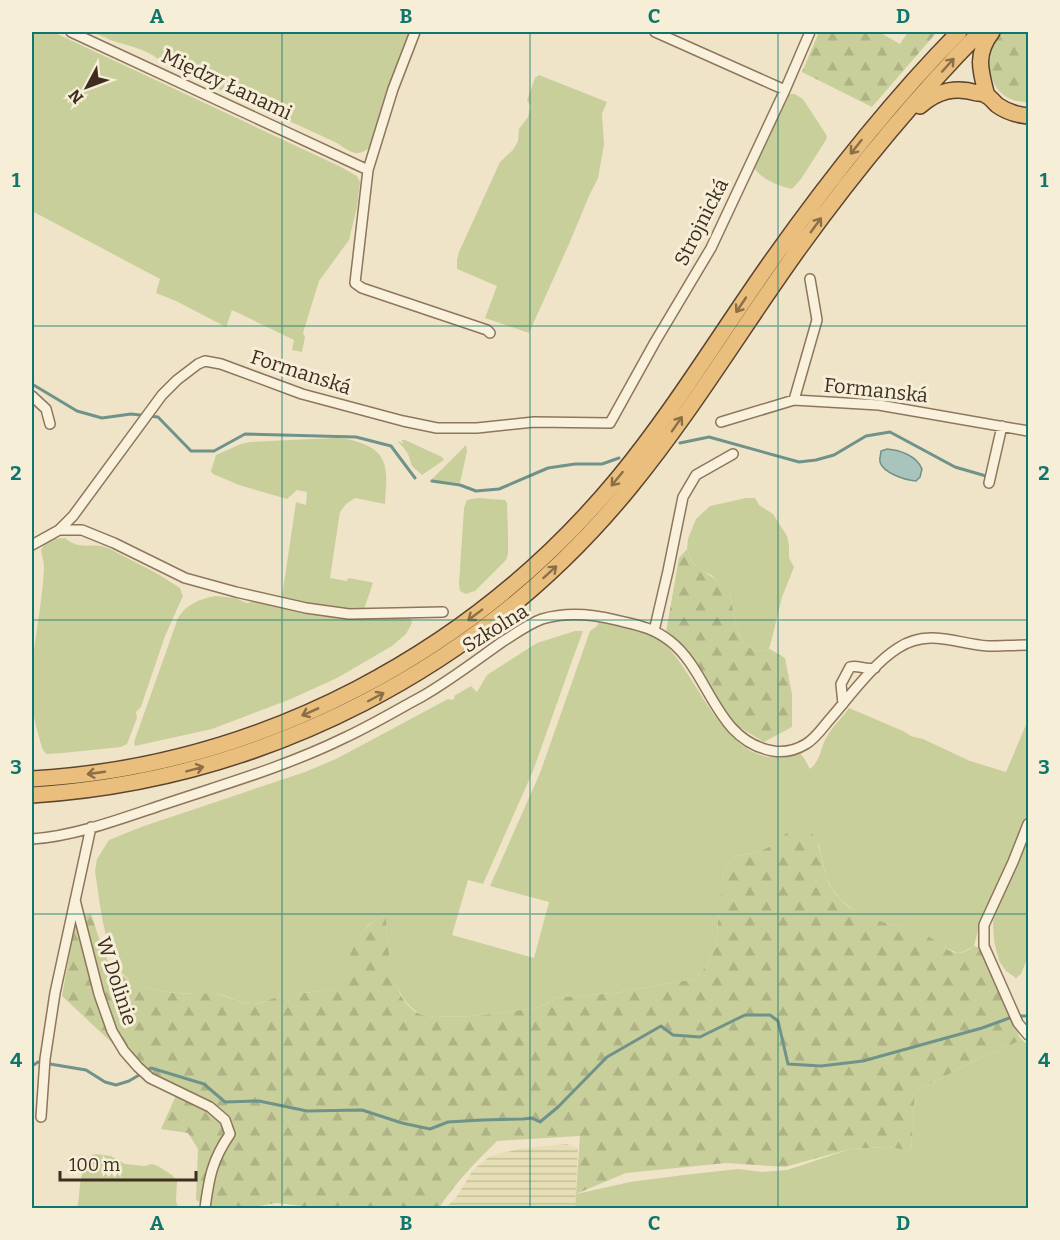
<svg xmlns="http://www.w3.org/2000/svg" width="1060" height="1240" font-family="Bitter,serif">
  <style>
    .farmland { fill: url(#farmland-rules) }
    .grass { fill: #c9cf9b }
    .forest { fill: url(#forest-firs) }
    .water { fill: #a9c4bc; stroke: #6f938a; stroke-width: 1.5 }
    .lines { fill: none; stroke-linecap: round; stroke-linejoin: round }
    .stream { stroke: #6f938a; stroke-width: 3 }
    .minor-casing { stroke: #8d765c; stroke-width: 12 }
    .trunk-casing { stroke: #5b4430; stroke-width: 18 }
    .minor { stroke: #faf1dc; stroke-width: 9 }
    .trunk { stroke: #eabe7c; stroke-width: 15 }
    .oneway { stroke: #8b6f49 }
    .grid { fill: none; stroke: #0f766e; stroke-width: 1.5; stroke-opacity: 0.55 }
    .labels { text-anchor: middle; stroke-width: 6; stroke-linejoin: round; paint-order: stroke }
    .street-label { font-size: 20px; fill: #3d2e20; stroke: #f7eed8 }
    .neatline { fill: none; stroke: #0f766e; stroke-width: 2 }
    .grid-label { font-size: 20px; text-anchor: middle; font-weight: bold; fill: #0f766e }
  </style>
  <defs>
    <pattern id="farmland-rules" width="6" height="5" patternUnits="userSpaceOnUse" patternTransform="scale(1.5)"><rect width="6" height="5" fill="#e6deb5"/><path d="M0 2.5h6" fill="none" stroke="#c6bf9b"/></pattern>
    <pattern id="forest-firs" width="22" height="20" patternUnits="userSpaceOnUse" patternTransform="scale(1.5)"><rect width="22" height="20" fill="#c9cf9b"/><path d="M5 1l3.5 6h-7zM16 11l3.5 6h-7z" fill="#aeb285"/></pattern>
  </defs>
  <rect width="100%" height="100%" fill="#f0e4c8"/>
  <path class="farmland" d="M567,1144L578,1148L575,1208H445L456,1198L473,1170L490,1156L524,1148Z"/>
  <path class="grass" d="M32,32H53L339,166L357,176L360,182L357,207L349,240L319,281L303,333L305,337L302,352L292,350L294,340L232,310L226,327L176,301L156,293L160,279L32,211Z
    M92,32H410L403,49L372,146C356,159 351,152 337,143C333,141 328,139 324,137L164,64C149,49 129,46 110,40C104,37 98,34 92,32Z
    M539,75L607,102L602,114L604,145L598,178L589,196L569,244L529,333L485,318L497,286L457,269V260L459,252L500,162L513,150L518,141L519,129L528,117L531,106L527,100L535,78Z
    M789,94H795L803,99L827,136L826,140L801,179L792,189C778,186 763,180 754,168Z
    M333,438C347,438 353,440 366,445C392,456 386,481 385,504L355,498L346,504L340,512L330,578L347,581L348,578L371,582L373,583L364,609C336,612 309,604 282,597L296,502L306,505L307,492L297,490L287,499L239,485L213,474L211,471L216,455L241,444L250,442Z
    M401,440H405L442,457L444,460L422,475L412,466L408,454L403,447L398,442V441L404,444Z
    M466,445L467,451L460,483L431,480Z
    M478,498L505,500L507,503L508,534V554L506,560L475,591L466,594L460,591L459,584L464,508L467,500Z
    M746,498H755L759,505L773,514L787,536L789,545V558L794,567L782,597L770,646L768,649L765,651L756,650L745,646L736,627L730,593L711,575L701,570L696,566L691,560L687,549L688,539L696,519L710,506Z
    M65,538C82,552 91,541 108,548L158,574L180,588L183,596L165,636L141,707L136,712L137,718L127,744L121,747L63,753L46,754L42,748C38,733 33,717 32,702C29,657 42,613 44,568C44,562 42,556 41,550C48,538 52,539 65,538Z
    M215,596L236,598L246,603L259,601L327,616L346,618L408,616L411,619L412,623L406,634L392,646L337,678L291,699L212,729L135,746L134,742L178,618C186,604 200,599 215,596Z
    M600,620C621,625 648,627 664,643C702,680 729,780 800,753L804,758L810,769C820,761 820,751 825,740C831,728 842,718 849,708L903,731L911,736L923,739L970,761L1006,772L1028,720V818L979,927L974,946L965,951L958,953L950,950L906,929L894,925L880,922L859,914L841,900L832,889L826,877L819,845L782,838L773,846L759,852L736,856L724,871L721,883V905L719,911L716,945L709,963L695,979L615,993L553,998L546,1004L539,1007C506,1012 473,1019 439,1016C431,1016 423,1017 417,1012C388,992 387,945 386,914L368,925L360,936L338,987L334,990C315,991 293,994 275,999C267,1000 260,1004 253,1004C240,1005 230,996 218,994C210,993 203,995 195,994C172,993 132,990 119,969C103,941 100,902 95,871L97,859L109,840L141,827L305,772L336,759L448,699L452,700L455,698L454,696L471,686L477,692L487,675L537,643L575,631H583L573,658L533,771L483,884L468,880L452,935L534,958L549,902L490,886L540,773L590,631L597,626Z
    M1028,836V957L1021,974L1016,978L1006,971L999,961L994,941L993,921L1000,899Z
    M1020,1038L1028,1045V1208H575L576,1194L630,1182L684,1175L738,1169L762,1172L787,1170L850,1149L888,1147L911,1151L915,1092L972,1062L1017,1042Z
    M95,1154L111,1156L125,1164L145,1166L152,1164L158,1166L172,1175L177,1181L176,1201L178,1208H77C79,1200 79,1193 80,1184C81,1175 86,1165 89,1157Z"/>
  <path class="forest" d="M819,32H879L900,44L908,32H937L872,107L802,72Z
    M1000,32H1028V102C1021,102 1012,101 1005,96C989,86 985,60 993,44C994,40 998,35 1000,32Z
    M687,549L691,560L696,566L725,586L730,593L736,627L745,646L756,650L765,651L768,648L785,658L792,694V727L764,742L736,725L721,707L680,646L666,632L679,558Z
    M798,823C826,833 818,868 832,889C855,923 892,921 925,935C936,939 945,951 957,953C963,953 969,950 974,946L980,948L1020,1038L1017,1042L972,1062L915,1092L911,1151L888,1147L850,1149L785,1167L726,1163L626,1173L576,1194L580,1136L497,1141C476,1162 454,1184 439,1208H321L276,1203L249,1208H210L196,1200L198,1149L188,1133L161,1129L177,1093L125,1055L62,996L76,918L91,914C95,925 105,959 111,965C130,987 164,993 191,994C200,994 209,993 218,994C230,997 241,1005 253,1004C261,1004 268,1000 275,998C294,994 315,991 334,990L338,987C346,967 352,943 367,927C372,921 380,919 386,913C387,942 389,1000 420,1014C426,1017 432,1016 438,1016C473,1019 506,1012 539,1007L546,1004L553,998L615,993L695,979L709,963L716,945L719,911L721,905V883L724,871L736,856L759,852L773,845Z"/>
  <path class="water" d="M887,449C900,450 917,456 922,469L920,477L916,481C905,480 883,473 880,462C879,458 881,455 881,451Z"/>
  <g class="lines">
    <path class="stream" d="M32,384L77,411L102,418L131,414L158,417L191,451H214L245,434L356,437L391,446L415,478
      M680,443L709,437L799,462L816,460L834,455L866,436L890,432L955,467L986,476
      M432,481L460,485L476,491L499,489L548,468L575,464H602L619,458
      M1018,1016H1028
      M32,1066L38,1062L86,1070L105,1082L116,1085L129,1081L151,1068L204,1084L225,1102L259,1101L307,1111L362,1110L402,1123L430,1129L448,1122L482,1120L523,1119L532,1118L540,1122L558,1107L607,1057L661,1026L673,1035L700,1037L745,1015H770L778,1021L788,1064L821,1066L863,1061L982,1028L1012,1017"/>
    <defs>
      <path id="minor" d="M71,32L368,170
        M415,32L393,89L368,170L355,283L362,288L487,330L490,333
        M655,32L785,90
        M32,396L46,409L50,424
        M794,400L817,320L810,279
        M721,422L794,400L879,405L1028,431
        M989,483L1002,426
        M59,530L73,516L162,395L177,380L198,364L205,361L221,364L302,394L403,421L437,428H477L534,422L610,423L655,342L711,248L785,90L810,32
        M32,545L59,530H82L114,543L185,578L236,592L306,608L349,614L443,612
        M654,631L668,571L683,497L696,475L733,454
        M843,704L841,684L850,667C859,665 864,670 875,668
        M1028,824L1013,862L984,925V946L1018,1023L1028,1035
        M32,839C76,836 123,818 165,804C225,784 287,766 344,738C370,726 395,711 421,697C449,681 475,661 502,642C515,634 528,624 542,619C566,612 592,614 616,620C637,625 652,627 670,641C710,672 715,741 773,751C785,753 796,750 806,744C816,738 823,727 830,719C849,697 874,663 898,648C929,628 957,644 988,646C1001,646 1015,645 1028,645
        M75,900L99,994L112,1031L124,1051L138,1067L150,1078L210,1107L225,1120L230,1134C212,1160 209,1178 205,1208
        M41,1117L45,1059L55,993L91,827"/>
      <path id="trunk" d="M987,96C980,70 975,54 992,32
        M920,106C937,91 955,86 977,93C980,93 984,94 986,95C990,97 994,102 997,105C1007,112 1017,115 1028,116
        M32,779C260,766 474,653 619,477C674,410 720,334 770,263C828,181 889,103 959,32
        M32,795C265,780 484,667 631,486C693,410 743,326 800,247C855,171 915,98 980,32"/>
    </defs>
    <use href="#minor" class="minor-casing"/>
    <use href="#trunk" class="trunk-casing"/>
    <use href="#minor" class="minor"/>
    <use href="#trunk" class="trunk"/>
  </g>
  <defs><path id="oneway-shaft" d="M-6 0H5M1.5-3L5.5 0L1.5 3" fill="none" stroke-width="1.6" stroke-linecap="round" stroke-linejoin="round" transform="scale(1.5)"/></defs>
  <g class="oneway">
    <use href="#oneway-shaft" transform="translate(948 65) rotate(-48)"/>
    <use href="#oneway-shaft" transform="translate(856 147) rotate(128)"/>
    <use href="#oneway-shaft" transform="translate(816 225) rotate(-54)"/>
    <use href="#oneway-shaft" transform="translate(741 305) rotate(124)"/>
    <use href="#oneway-shaft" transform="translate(677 424) rotate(-55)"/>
    <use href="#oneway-shaft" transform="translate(617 479) rotate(129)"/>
    <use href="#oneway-shaft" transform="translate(550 572) rotate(-42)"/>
    <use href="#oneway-shaft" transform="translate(475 615) rotate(143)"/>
    <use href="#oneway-shaft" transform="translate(376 697) rotate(-28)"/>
    <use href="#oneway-shaft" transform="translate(310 712) rotate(156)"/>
    <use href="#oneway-shaft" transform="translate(195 769) rotate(-15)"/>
    <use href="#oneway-shaft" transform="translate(96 773) rotate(172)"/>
  </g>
  <path class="grid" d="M282,32V1208M530,32V1208M778,32V1208M32,326H1028M32,620H1028M32,914H1028"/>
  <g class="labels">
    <g class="street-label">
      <text transform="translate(227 84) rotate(25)" y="7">Między Łanami</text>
      <text transform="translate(701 222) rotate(-63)" y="7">Strojnická</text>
      <text transform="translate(301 372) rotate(18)" y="7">Formanská</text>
      <text transform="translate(876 390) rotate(6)" y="7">Formanská</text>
      <text transform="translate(495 628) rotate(-32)" y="7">Szkolna</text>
      <text transform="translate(117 981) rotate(72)" y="7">W Dolinie</text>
    </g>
  </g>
  <rect width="1060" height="1240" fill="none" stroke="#f7eed8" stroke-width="66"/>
  <g transform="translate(87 87) rotate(229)" stroke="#f7eed8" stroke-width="4.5" paint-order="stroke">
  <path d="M0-4.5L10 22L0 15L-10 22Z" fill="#3d2e20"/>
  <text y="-9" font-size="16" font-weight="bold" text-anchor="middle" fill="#3d2e20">N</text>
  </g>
  <path d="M60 1171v9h136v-9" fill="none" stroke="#3d2e20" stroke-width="3"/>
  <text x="69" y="1171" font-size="18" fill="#3d2e20" stroke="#f7eed8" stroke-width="4.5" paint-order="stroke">100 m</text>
  <rect x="33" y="33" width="994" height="1174" class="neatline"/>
  <g class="grid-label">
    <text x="157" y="23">A</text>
    <text x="406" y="23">B</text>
    <text x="654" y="23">C</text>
    <text x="903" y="23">D</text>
    <text x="16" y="187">1</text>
    <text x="1044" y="187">1</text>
    <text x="16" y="480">2</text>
    <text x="1044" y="480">2</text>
    <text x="16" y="774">3</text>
    <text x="1044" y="774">3</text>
    <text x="16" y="1067">4</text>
    <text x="1044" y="1067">4</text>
    <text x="157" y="1230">A</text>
    <text x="406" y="1230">B</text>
    <text x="654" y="1230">C</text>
    <text x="903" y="1230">D</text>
  </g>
</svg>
